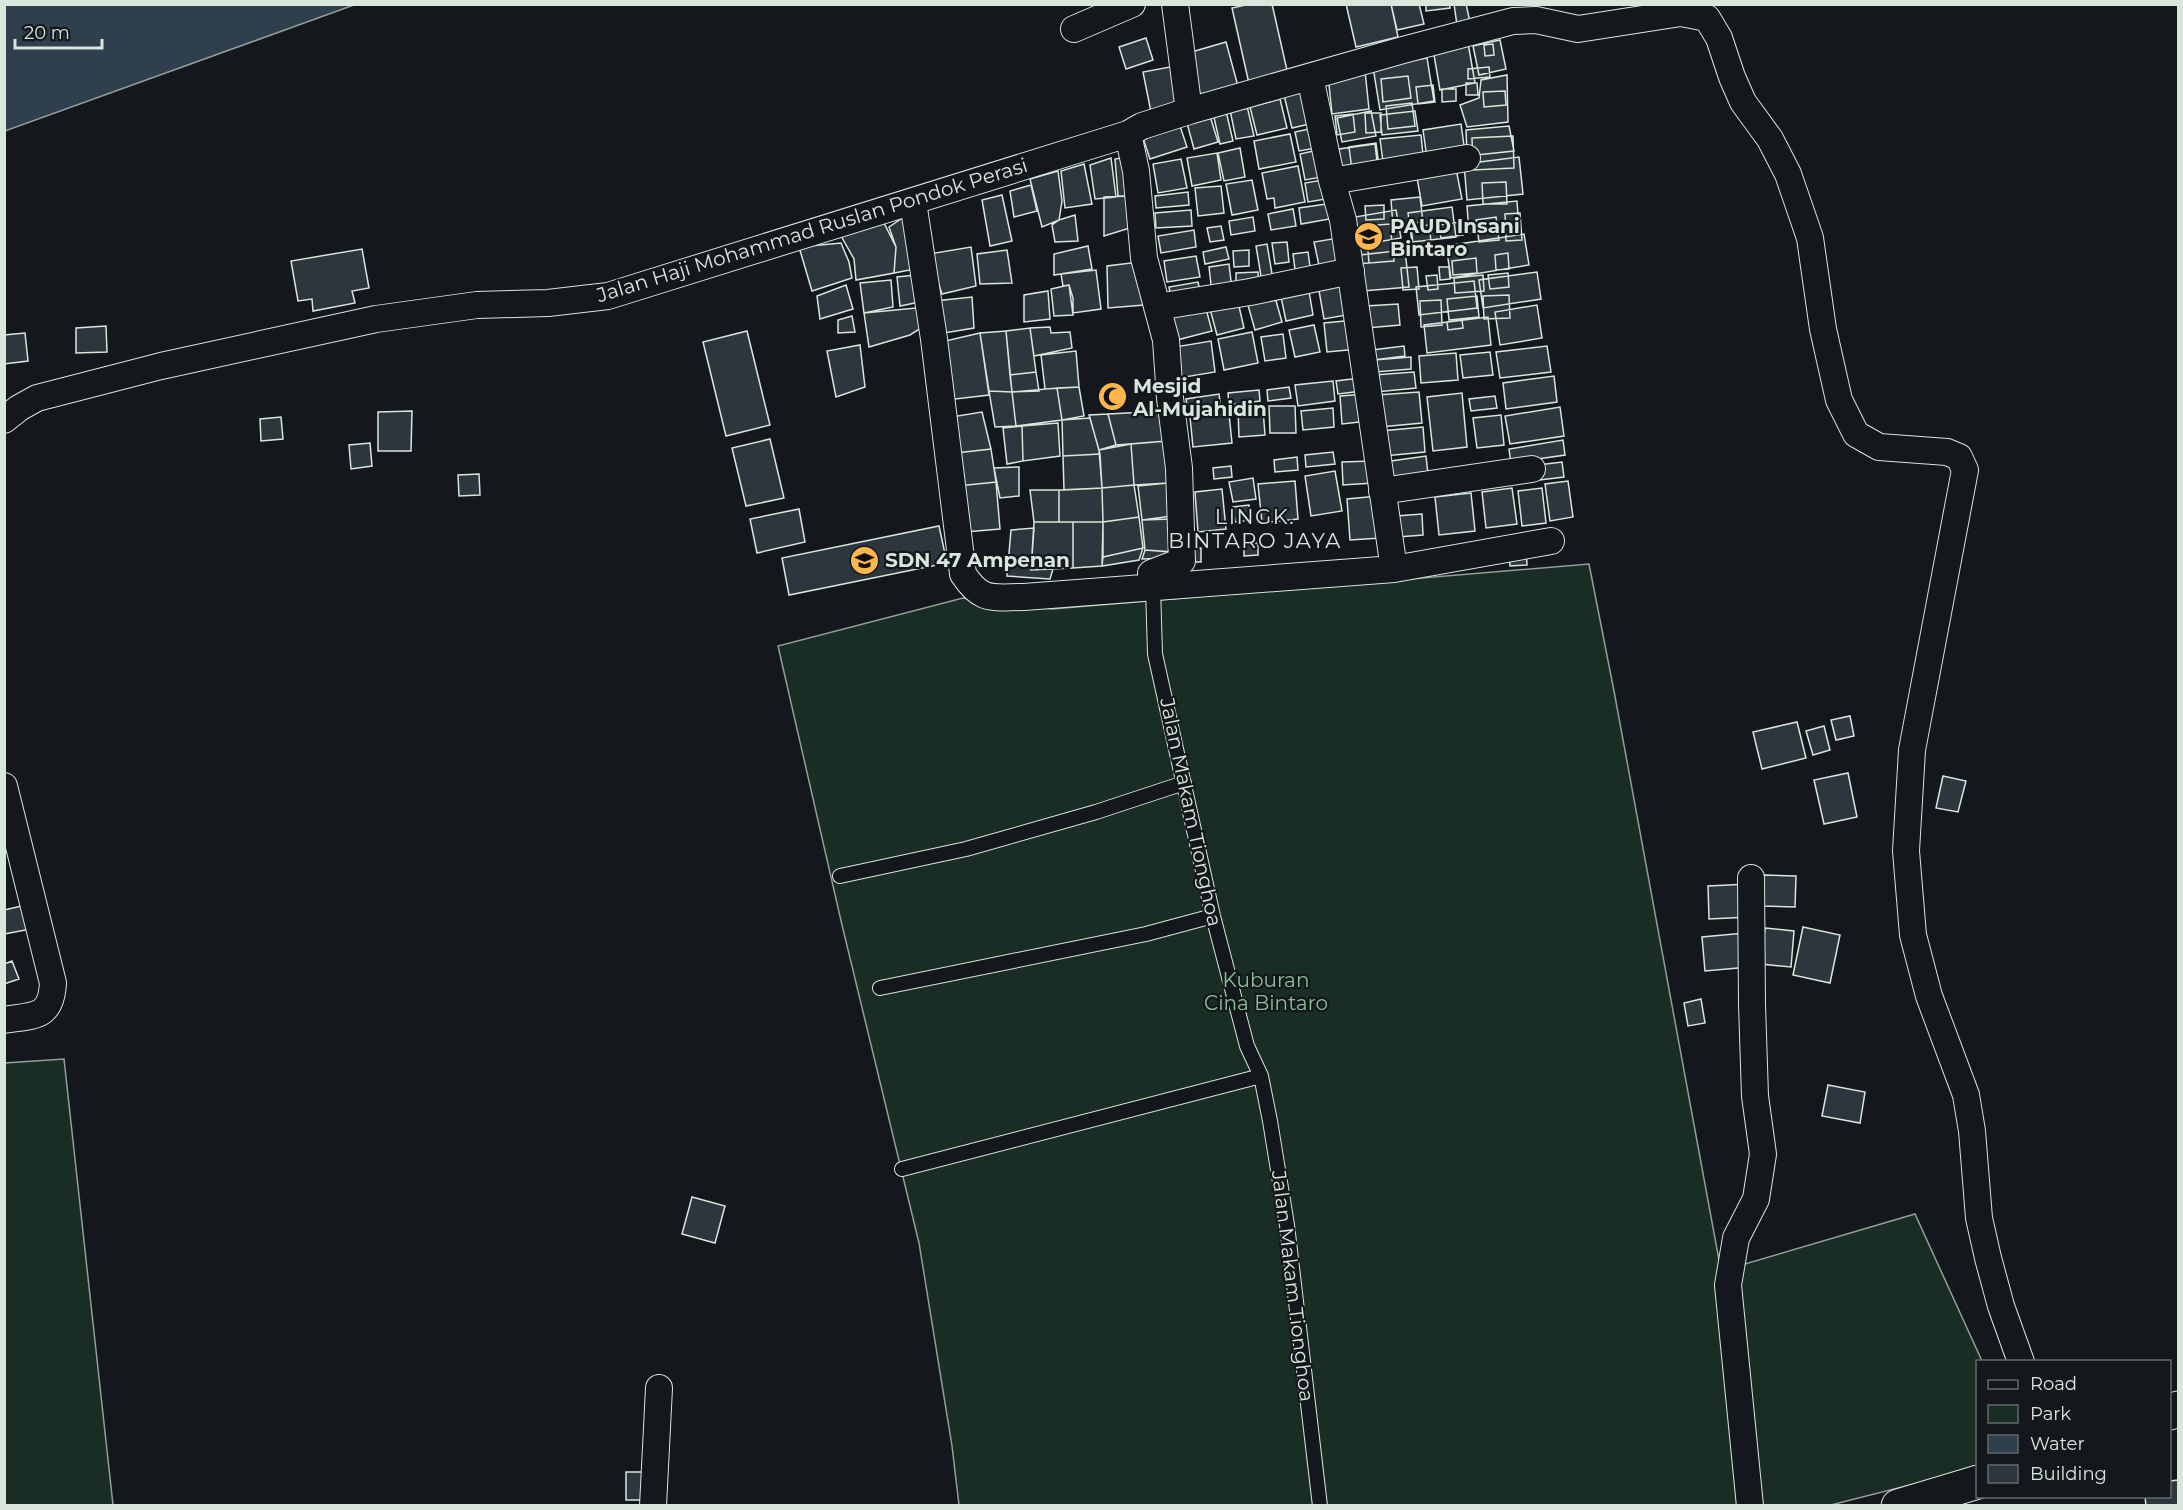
<svg xmlns="http://www.w3.org/2000/svg" width="2183" height="1510" font-family="Montserrat,sans-serif">
  <style>
    .green { fill: #1a2d24; stroke: #939e99; stroke-width: 1.5 }
    .water { fill: #2f3f4d; stroke: #939e99; stroke-width: 1.5 }
    .building { fill: #2c363c; stroke: #d8e6dc; stroke-width: 1.5 }
    .lines { fill: none; stroke-linecap: round; stroke-linejoin: round }
    .service-casing { stroke: #d8e6dc; stroke-width: 16 }
    .minor-casing { stroke: #d8e6dc; stroke-width: 28 }
    .trunk-casing { stroke: #d8e6dc; stroke-width: 35 }
    .service { stroke: #14181c; stroke-width: 14 }
    .minor { stroke: #14181c; stroke-width: 26 }
    .trunk { stroke: #14181c; stroke-width: 33 }
    .labels { text-anchor: middle; stroke-width: 4.5; stroke-linejoin: round; paint-order: stroke }
    .poi-label { font-size: 20px; font-weight: bold; fill: #d8e6dc; stroke: #14181c; text-anchor: start }
    .street-label { font-size: 20px; fill: #d8e6dc; stroke: #14181c }
    .park-label { font-size: 20px; fill: #8ac095; stroke: #14181c }
    .neighbourhood-label { font-size: 21px; letter-spacing: 1.5px; fill: #d8e6dc; stroke: #14181c }
  </style>
  <rect width="100%" height="100%" fill="#14181c"/>
  <path class="green" d="M1589,564L1614,691L1721,1271L1915,1214L1982,1361L1978,1362L1977,1468L1827,1506L959,1505L952,1446L919,1243L842,925L778,646L963,598L1052,609Z
    M64,1059L113,1505H5V1063Z"/>
  <path class="water" d="M5,4H354V5L5,131Z"/>
  <path class="building" d="M1250,4H1272L1289,79L1250,88L1232,8Z
    M1346,4H1391L1398,37L1356,47Z
    M1391,4H1419L1424,24L1397,30Z
    M1426,4H1450V8L1426,11Z
    M1454,4H1466L1470,22L1457,25Z
    M1146,38L1153,60L1126,69L1119,47Z
    M1500,40L1506,69L1479,75L1473,46Z
    M1226,42L1239,90L1202,101L1188,53Z
    M1468,43L1475,83L1440,90L1433,49Z
    M1493,44L1494,55L1485,56L1484,45Z
    M1427,58L1434,101L1380,110L1373,67Z
    M1175,66L1183,105L1151,112L1143,72Z
    M1489,67L1490,77L1468,79V69Z
    M1365,71L1369,109L1332,114L1328,75Z
    M1507,75L1508,122L1467,127L1460,105L1479,98L1481,80Z
    M1408,76L1411,98L1383,102L1381,79Z
    M1466,83H1477L1478,95H1466Z
    M1309,85L1318,122L1292,128L1283,91Z
    M1433,85L1435,102L1418,104L1416,87Z
    M1442,89H1456V101L1442,102Z
    M1505,91L1506,105L1484,107L1483,92Z
    M1280,99L1287,128L1257,135L1250,107Z
    M1412,103L1415,126L1388,129L1386,106Z
    M1247,106L1254,136L1236,139L1230,110Z
    M1226,111L1233,141L1220,144L1213,113Z
    M1371,111L1376,136L1342,142L1337,118Z
    M1415,111L1418,131L1382,135L1380,115Z
    M1365,113H1381V132L1366,133Z
    M1353,114L1355,132L1337,135L1335,116Z
    M1210,116L1218,142L1194,149L1187,123Z
    M1179,123L1187,147L1150,159L1142,135Z
    M1461,124L1465,153L1427,158L1423,130Z
    M1509,126L1514,151L1467,156L1466,130Z
    M1318,127L1322,147L1299,151L1295,132Z
    M1290,134L1296,162L1259,169L1254,141Z
    M1421,135L1424,165L1384,169L1380,139Z
    M1513,136L1514,168L1473,170L1472,138Z
    M1376,143L1379,166L1352,170L1349,147Z
    M1375,144L1378,170L1343,176L1339,149Z
    M1240,148L1245,177L1224,181L1218,153Z
    M1322,149L1327,176L1305,180L1300,154Z
    M1217,153L1221,180L1192,186L1187,158Z
    M1126,157L1130,196H1118L1115,159Z
    M1519,157L1523,194L1467,200L1464,164Z
    M1111,158L1116,197L1095,199L1090,165Z
    M1181,159L1187,188L1158,193L1153,164Z
    M1084,164L1092,204L1065,208L1061,171Z
    M1455,164L1462,199L1422,206L1416,172Z
    M1298,166L1305,202L1275,208L1274,198L1267,199L1262,173Z
    M1058,171L1062,201L1059,220L1042,227L1030,179Z
    M1328,179L1332,198L1308,202L1305,183Z
    M1252,180L1258,210L1232,215L1226,184Z
    M1506,182L1507,204H1483L1482,183Z
    M1031,185L1037,211L1014,217L1010,191Z
    M1221,186L1224,213L1198,216L1195,188Z
    M1188,192L1189,205L1156,208L1155,196Z
    M1002,195L1012,241L990,246L982,200Z
    M1130,196L1133,227L1104,236V197Z
    M1420,197L1423,222L1393,225L1391,200Z
    M1517,201L1519,228L1469,233L1467,206Z
    M1333,203L1335,218L1301,224L1299,208Z
    M1384,205V219L1366,220L1365,206Z
    M1452,207L1456,237L1412,242L1408,213Z
    M1293,209L1296,226L1271,230L1268,214Z
    M1191,210L1192,226L1156,228L1155,213Z
    M1396,210L1401,238L1360,245L1355,217Z
    M1520,213L1522,240L1506,241L1505,214Z
    M1075,215L1078,241L1055,242L1052,225L1059,220Z
    M904,217L915,269L894,273L896,247L889,227Z
    M1253,217L1255,231L1231,235L1229,221Z
    M1496,217L1499,240L1479,242L1476,220Z
    M1461,222L1463,235L1441,238L1439,225Z
    M884,223L896,247L894,273L856,280L854,259L841,236Z
    M1390,224L1394,261L1369,263L1366,226Z
    M1429,225L1432,249L1414,251L1411,227Z
    M1221,226L1224,240L1210,242L1207,228Z
    M1366,226L1369,263L1356,264L1353,227Z
    M1194,230L1196,247L1161,253L1158,236Z
    M1524,234L1529,265L1451,278L1446,246Z
    M1344,237L1348,264L1320,270L1314,242Z
    M1287,242L1289,262L1275,264L1272,243Z
    M841,243L849,262L852,278L812,291L799,247Z
    M1267,244L1273,280L1262,282L1256,246Z
    M1088,246L1092,269L1054,275V254Z
    M971,247L976,286L942,294L929,254Z
    M1226,247L1229,259L1205,264L1203,252Z
    M362,249L369,288L352,291L355,303L313,311L312,299L298,301L291,261Z
    M1007,250L1012,283L980,284L977,254Z
    M1249,250V266L1234,267L1233,251Z
    M1405,250L1409,287L1363,291L1360,255Z
    M1308,252L1311,274L1296,277L1293,254Z
    M1508,253L1509,269L1496,270L1495,255Z
    M1196,256L1200,277L1167,282L1164,261Z
    M1476,258L1477,273L1453,275L1452,261Z
    M1139,262L1144,305L1108,308L1107,266Z
    M1229,264L1232,290L1212,293L1209,267Z
    M1417,267L1419,289L1403,290L1401,268Z
    M1439,267H1449L1450,279L1440,280Z
    M1096,270L1101,309L1073,313V298L1069,285L1063,286L1061,274Z
    M1258,272L1259,285L1236,286V273Z
    M1537,272L1541,299L1483,308L1479,280Z
    M1508,273L1509,287L1490,289L1488,275Z
    M916,275L920,302L900,306L897,277Z
    M1437,275L1438,289L1428,290L1426,276Z
    M1483,275L1484,291L1455,293L1454,278Z
    M891,280L893,307L864,313L860,283Z
    M1346,280L1352,314L1324,319L1318,285Z
    M1474,281L1477,308L1419,315L1416,287Z
    M1198,282L1201,296L1172,302L1169,287Z
    M846,285L853,309L820,319L817,296Z
    M1069,285L1073,315L1054,316L1051,289Z
    M1308,285L1313,315L1286,321L1280,292Z
    M1273,290L1282,322L1255,330L1246,298Z
    M1048,291L1050,319L1024,322V295Z
    M1509,295L1510,318L1484,319L1483,296Z
    M1477,296L1479,317L1449,320L1447,299Z
    M972,297L974,328L938,334L935,301Z
    M1441,300L1442,325L1421,327L1420,301Z
    M1238,302L1244,328L1217,335L1210,309Z
    M1398,304L1400,325L1367,328L1366,306Z
    M1205,305L1212,331L1177,340L1170,315Z
    M1537,305L1542,338L1500,345L1495,312Z
    M916,308L921,328L910,335L869,347L864,313Z
    M852,316L855,332L838,333V320Z
    M1488,317L1491,345L1427,353L1424,325Z
    M1355,320L1358,349L1327,352L1324,323Z
    M1462,320L1463,328L1448,330L1447,322Z
    M1314,325L1320,352L1295,357L1289,330Z
    M106,326L107,352L76,353V328Z
    M1050,327L1051,333L1070,332L1072,348L1034,356L1030,328Z
    M1030,328L1036,372L1010,375L1006,331Z
    M747,331L770,425L726,436L703,342Z
    M1006,331L1012,392L989,391L980,333Z
    M1252,332L1258,363L1224,370L1218,339Z
    M25,333L28,361L4,364V335Z
    M980,333L989,395L947,400L941,342Z
    M1283,334L1286,358L1265,361L1261,337Z
    M1211,341L1215,372L1179,378L1175,347Z
    M860,345L865,387L836,397L827,351Z
    M1404,346L1405,356L1373,360L1372,350Z
    M1547,346L1551,372L1500,378L1496,352Z
    M1076,351L1079,387L1045,389L1041,355Z
    M1490,352L1493,375L1463,378L1460,355Z
    M1456,353L1458,380L1421,383L1419,356Z
    M1411,357V369L1375,372L1374,360Z
    M1036,372L1039,391L1012,392L1010,375Z
    M1414,372L1416,388L1376,392L1374,375Z
    M1554,376L1557,402L1506,409L1503,383Z
    M1360,378L1362,391L1338,394L1336,381Z
    M1333,381L1335,401L1298,406L1295,385Z
    M1079,387L1084,416L1062,420L1057,388Z
    M1289,387L1291,398L1268,401L1267,390Z
    M1057,388L1062,420L1016,426L1012,392Z
    M1259,390L1260,401L1229,405L1228,393Z
    M989,391L1012,392L1016,426L995,427Z
    M1419,392L1422,423L1380,427L1377,395Z
    M1462,393L1467,447L1433,451L1427,397Z
    M1219,394L1221,410L1188,414L1186,399Z
    M1366,394L1368,421L1342,424L1340,396Z
    M1495,396L1497,408L1471,411L1469,399Z
    M1269,406H1295L1296,433H1270Z
    M1560,407L1564,436L1510,444L1505,416Z
    M1333,408L1334,427L1303,430L1301,411Z
    M1263,409L1265,435L1239,437L1238,410Z
    M412,411L411,451H378V412Z
    M1166,411L1167,441L1116,445L1108,414Z
    M982,412L991,449L956,453L951,417Z
    M1108,414L1116,445L1099,450L1089,415Z
    M1229,414L1232,443L1193,447L1190,417Z
    M1501,415L1504,445L1477,448L1473,418Z
    M281,417L283,439L261,441L260,419Z
    M1090,418L1100,454L1063,456L1062,420Z
    M1058,423L1060,456L1023,461L1022,426Z
    M1022,426L1023,461L1007,464L1003,428Z
    M1423,427L1425,452L1384,456L1381,431Z
    M770,439L784,498L746,506L732,448Z
    M1563,440L1565,455L1511,463L1509,449Z
    M1167,441L1168,483L1134,485L1131,444Z
    M370,443L372,466L351,469L349,445Z
    M1131,444L1134,485L1102,488L1099,450Z
    M991,449L996,482L958,486L956,453Z
    M1333,452L1335,464L1306,467L1305,455Z
    M1100,454L1102,488L1064,490L1063,456Z
    M1426,456L1428,474L1387,480L1384,462Z
    M1297,457L1298,470L1275,472L1274,460Z
    M1372,461L1373,483L1343,485L1342,462Z
    M1562,462L1564,477L1540,480L1538,465Z
    M1231,466L1232,477L1214,479L1213,468Z
    M1019,467V496L1000,498L994,468Z
    M1335,471L1342,511L1311,516L1305,476Z
    M479,474L480,495L459,496L458,475Z
    M1253,478L1256,499L1233,502L1229,482Z
    M1295,481L1298,519L1262,523L1258,484Z
    M1568,481L1573,517L1550,521L1545,484Z
    M996,482L1000,529L965,532L958,486Z
    M1168,483L1172,516L1142,520L1138,486Z
    M1134,485L1139,517L1103,522L1102,488Z
    M1102,488L1103,522H1059V490Z
    M1512,488L1517,524L1486,528L1482,492Z
    M1542,488L1546,523L1522,526L1518,491Z
    M1222,489L1226,529L1198,532L1195,492Z
    M1030,490H1059V522H1034Z
    M1471,493L1475,531L1439,535L1435,497Z
    M1378,496L1381,538L1350,540L1347,499Z
    M1249,505L1250,520L1235,522L1233,507Z
    M799,509L805,542L757,553L750,519Z
    M1422,514L1423,535L1398,537L1396,516Z
    M1139,517L1143,548L1103,557V522Z
    M1172,519L1175,552L1145,550L1142,520Z
    M1034,522H1073V568L1031,570Z
    M1073,522H1103L1102,566L1073,568Z
    M939,526L947,563L789,595L782,558Z
    M1034,528L1031,570L1053,569L1050,579L1007,576L1011,530Z
    M1244,543H1258V555L1244,556Z
    M1143,548L1139,560L1102,566L1103,557Z
    M1189,548H1201V562H1190Z
    M1145,550L1171,552V558L1142,559Z
    M1526,550L1527,565L1510,566L1509,551Z
    M1850,716L1854,736L1836,740L1831,720Z
    M1797,722L1806,758L1762,769L1753,732Z
    M1824,726L1830,750L1813,755L1806,731Z
    M1848,773L1857,817L1824,824L1814,780Z
    M1943,776L1966,781L1958,812L1936,808Z
    M1763,875L1796,876L1795,907L1762,906Z
    M1749,884L1750,917L1709,919L1708,886Z
    M26,905L31,929L4,934V910Z
    M1803,927L1840,935L1830,983L1793,975Z
    M1765,928L1794,931L1791,967L1761,964Z
    M1745,933L1749,967L1705,971L1702,937Z
    M12,961L19,979L4,984V964Z
    M1701,999L1705,1023L1688,1026L1684,1003Z
    M1828,1085L1865,1092L1860,1123L1822,1116Z
    M692,1197L725,1206L715,1243L682,1234Z
    M626,1472H646V1500H626Z
    M2178,1480V1506H2146L2145,1496H2170V1481Z"/>
  <g class="lines">
    <defs>
      <path id="service" d="M1153,587L1155,654L1213,916L1247,1046L1261,1076L1270,1121L1287,1225L1320,1506
        M840,876L966,849L1096,812L1184,783
        M880,988L1146,934L1213,916
        M902,1169L1261,1076"/>
      <path id="minor" d="M1175,4L1189,111
        M1074,29L1132,4
        M1310,77L1332,181L1343,220L1394,569
        M1128,134L1136,171L1144,258L1166,340L1170,398L1179,468L1182,561L1151,573L1153,587
        M1332,181L1467,158
        M913,202L934,339L963,574C982,603 993,597 1024,597L1394,569L1551,541
        M1157,307L1250,292L1351,271
        M4,420L19,408L37,398L161,366L376,319L477,305L548,303L608,296L1128,134L1142,126L1189,111L1403,50L1513,21L1536,20L1578,29L1681,13L1707,18L1719,38L1732,77L1743,102L1770,139L1788,174L1810,238L1823,329L1839,400L1856,434L1879,447L1947,452L1959,457L1965,470L1912,750L1906,851L1913,935L1929,996L1966,1095L1972,1131L1979,1218L1988,1258L2001,1306L2021,1362
        M1382,491L1532,469
        M4,786L53,983C51,1019 34,1015 4,1020
        M653,1506L659,1388
        M1750,1506L1728,1285L1736,1238L1756,1199L1763,1154L1755,1096L1752,1004L1751,878"/>
      <path id="trunk" d="M2170,1413L2178,1408
        M1898,1506L1978,1482"/>
    </defs>
    <use href="#service" class="service-casing"/>
    <use href="#minor" class="minor-casing"/>
    <use href="#trunk" class="trunk-casing"/>
    <use href="#service" class="service"/>
    <use href="#minor" class="minor"/>
    <use href="#trunk" class="trunk"/>
  </g>
  <defs>
    <symbol id="school-disc" viewBox="-11 -11 22 22"><circle r="9.5" fill="#ffb74d" stroke="#14181c"/><path d="M0-5L7-2L0 1L-7-2ZM-4 1L0 2.5L4 1V4Q0 6-4 4Z" fill="#111"/></symbol>
    <symbol id="mosque-disc" viewBox="-11 -11 22 22"><circle r="9.5" fill="#ffb74d" stroke="#14181c"/><path d="M3.5-4.9A6 6 0 1 0 3.5 4.9A5 5 0 1 1 3.5-4.9Z" fill="#111"/></symbol>
  </defs>
  <g fill-rule="evenodd">
    <use href="#school-disc" x="1352" y="220" width="33" height="33"/>
    <use href="#mosque-disc" x="1096" y="380" width="33" height="33"/>
    <use href="#school-disc" x="848" y="544" width="33" height="33"/>
  </g>
  <g class="labels">
    <g class="poi-label">
      <text x="1390" y="233">PAUD Insani<tspan x="1390" dy="23">Bintaro</tspan></text>
      <text x="1133" y="393">Mesjid<tspan x="1133" dy="23">Al-Mujahidin</tspan></text>
      <text x="885" y="567">SDN 47 Ampenan</text>
    </g>
    <g class="street-label">
      <text transform="translate(812 230) rotate(-17)" y="7">Jalan Haji Mohammad Ruslan Pondok Perasi</text>
      <text transform="translate(1191 812) rotate(78)" y="7">Jalan Makam Tionghoa</text>
      <text transform="translate(1293 1286) rotate(83)" y="7">Jalan Makam Tionghoa</text>
    </g>
    <g class="park-label">
      <text x="1266" y="987">Kuburan<tspan x="1266" dy="23">Cina Bintaro</tspan></text>
    </g>
    <g class="neighbourhood-label">
      <text x="1255" y="524">LINGK.<tspan x="1255" dy="24">BINTARO JAYA</tspan></text>
    </g>
  </g>
  <rect width="2183" height="1510" fill="none" stroke="#d8e6dc" stroke-width="12"/>
  <rect x="1976" y="1360" width="195" height="138" fill="#14181c" stroke="#626a69" stroke-width="1.5"/>
  <rect x="1988" y="1380" width="30" height="9" fill="#14181c" stroke="#626a69" stroke-width="1.5"/>
  <text x="2030" y="1390" font-size="18" fill="#d8e6dc">Road</text>
  <rect x="1988" y="1405" width="30" height="18" fill="#1a2d24" stroke="#626a69" stroke-width="1.5"/>
  <text x="2030" y="1420" font-size="18" fill="#d8e6dc">Park</text>
  <rect x="1988" y="1435" width="30" height="18" fill="#2f3f4d" stroke="#626a69" stroke-width="1.5"/>
  <text x="2030" y="1450" font-size="18" fill="#d8e6dc">Water</text>
  <rect x="1988" y="1465" width="30" height="18" fill="#2c363c" stroke="#626a69" stroke-width="1.5"/>
  <text x="2030" y="1480" font-size="18" fill="#d8e6dc">Building</text>
  <path d="M15 39v9h87v-9" fill="none" stroke="#d8e6dc" stroke-width="3"/>
  <text x="24" y="39" font-size="18" fill="#d8e6dc" stroke="#14181c" stroke-width="4.5" paint-order="stroke">20 m</text>
</svg>
